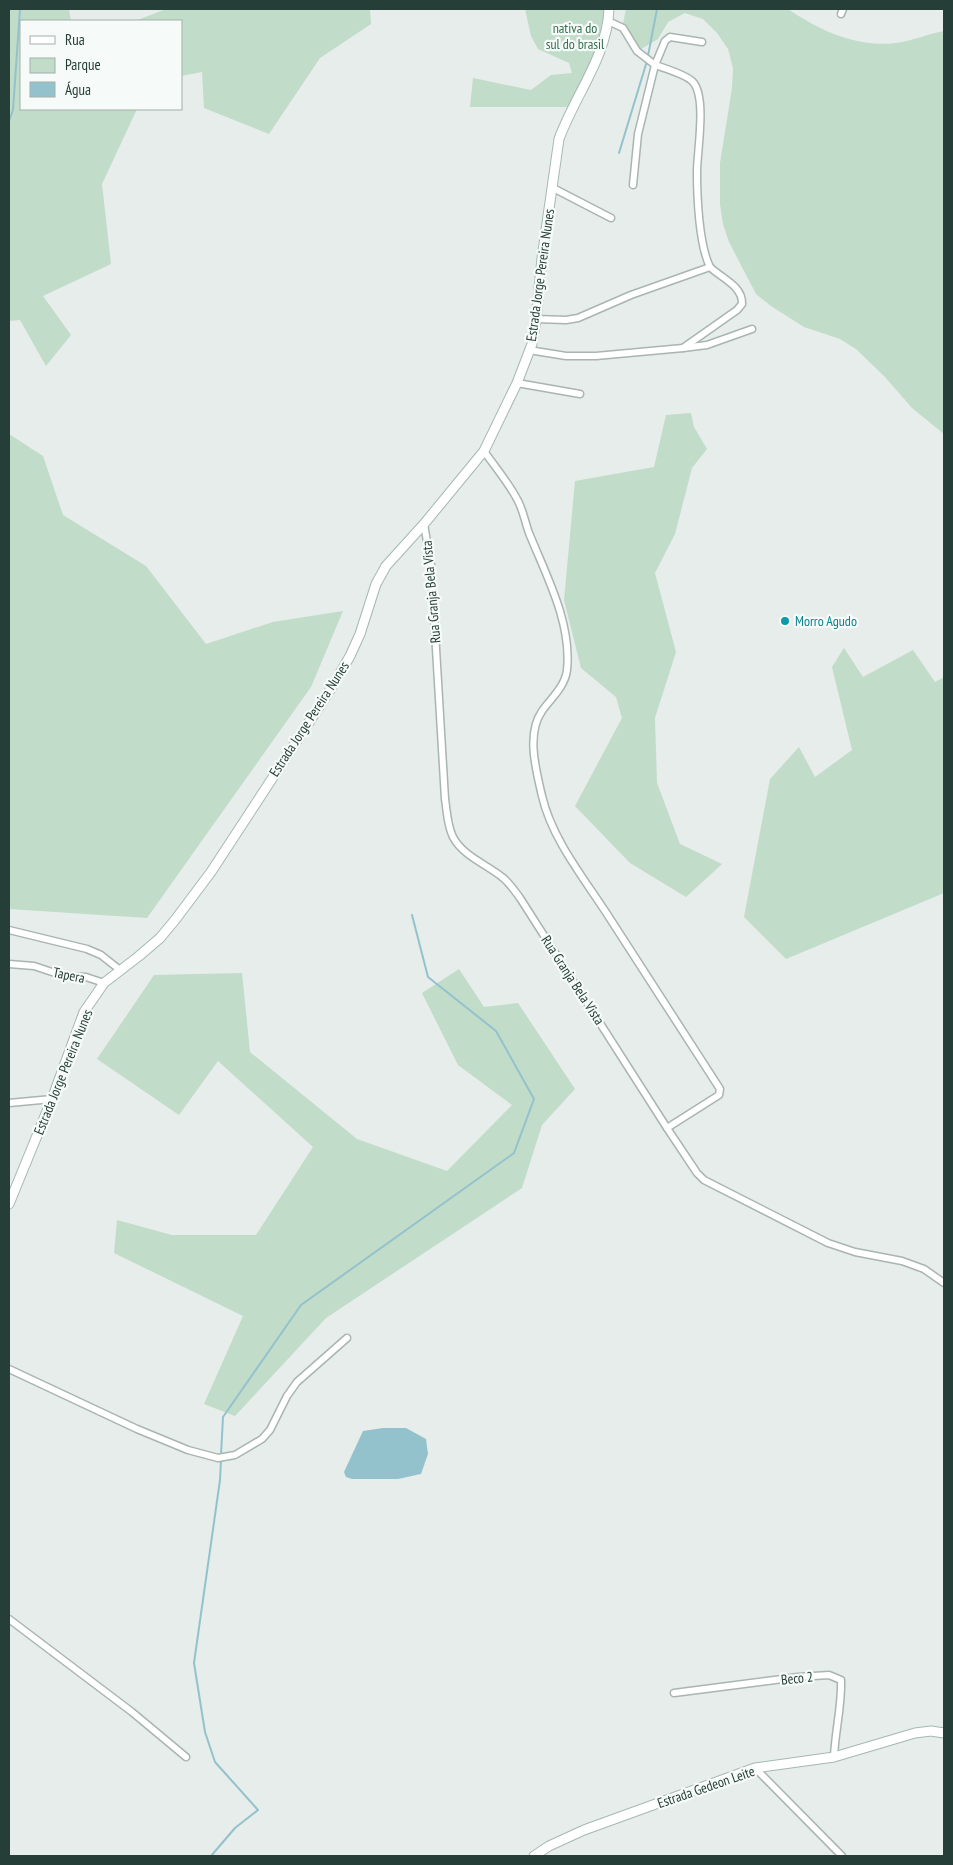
<svg xmlns="http://www.w3.org/2000/svg" width="953" height="1865" font-family="'PT Sans Narrow',sans-serif">
<rect width="100%" height="100%" fill="#e6edea"/>
<g fill="#c1dcc9">
<polygon points="9,9 69,9 71,21 21,21 21,109 137,109 102,184 111,264 43,296 71,335 46,366 20,320 9,321"/>
<polygon points="166,9 370,9 371,24 320,58 269,134 204,108 202,72 181,76 181,21 135,21"/>
<polygon points="525,9 605,9 604,31 597,57 570,107 470,107 473,78 531,90 551,75 572,73 569,63 538,49 531,36"/>
<path d="M626,9h162c30,21 70,39 108,34 16,-2 32,-9 48,-12v403l-32,-26 -27,-31 -29,-28 -16,-10 -36,-12 -33,-21 -15,-12 -27,-52 -6,-18 -3,-20v-41l12,-75 1,-20 -5,-19 -11,-16 -14,-14 -18,-6 -17,9 -10,17 -17,10 -15,-12 -4,-8z"/>
<polygon points="691,413 694,427 707,449 692,468 675,534 655,573 676,652 655,718 657,783 680,844 722,864 686,897 630,863 575,806 622,718 616,697 581,668 564,600 575,481 654,467 666,415"/>
<polygon points="9,434 43,456 63,515 146,566 206,644 273,622 343,611 311,687 147,918 9,909"/>
<polygon points="844,648 863,677 913,650 935,682 944,677 944,893 786,959 744,917 770,779 799,747 815,777 852,750 832,667"/>
<polygon points="459,969 484,1007 518,1003 575,1089 542,1125 522,1188 326,1318 235,1416 204,1404 243,1316 114,1253 117,1220 172,1235 256,1235 313,1147 218,1061 179,1115 97,1059 154,975 242,973 250,1052 357,1139 447,1171 512,1105 458,1065 422,993"/>
</g>
<polygon fill="#94c2cc" points="383,1428 406,1428 426,1439 428,1454 421,1474 398,1479 352,1479 346,1477 344,1472 363,1431"/>
<g fill="none" stroke-linecap="round" stroke-linejoin="round">
<g stroke="#94c2cc" stroke-width="2">
<polyline points="9,121 13,110 20,9"/>
<polyline points="619,153 647,61 657,9"/>
<polyline points="221,1455 223,1417 301,1305 514,1153 534,1099 496,1031 428,977 412,915"/>
<polyline points="211,1856 235,1828 258,1810 215,1762 205,1732 194,1663 220,1480 221,1460"/>
</g>
<g stroke="#a9b5b1" stroke-width="9">
<g id="street">
<polyline points="841,14 843,9"/>
<polyline points="608,21 623,28 637,51 655,65 638,134 633,185"/>
<path d="M702,42l-32,-5 -5,4 -10,24c9,3 32,10 38,17 14,16 4,69 4,90 0,25 2,73 13,95"/>
<polyline points="553,188 611,218"/>
<path d="M536,319l30,1 12,-2 53,-23 79,-28c11,11 33,19 32,37l-5,6 -54,38"/>
<polyline points="529,350 566,356 596,356 683,348 707,345 752,329"/>
<polyline points="517,383 580,394"/>
<path d="M484,451c11,16 25,32 34,50 5,9 7,21 11,32 17,42 43,90 38,137 -2,17 -16,28 -25,41 -16,23 -6,59 0,85 10,43 41,81 65,118 38,58 75,117 113,175l-1,6 -52,33"/>
<path d="M424,524l7,41 14,234c2,12 2,26 8,38 10,19 33,27 49,40 7,5 12,13 18,21l147,230 30,45 7,7 124,63 27,9 47,9 22,8 20,14"/>
<polyline points="9,930 87,949 101,955 120,970"/>
<polyline points="9,964 34,966 64,976 86,977 104,983"/>
<polyline points="9,1103 52,1099"/>
<polyline points="9,1369 137,1429 188,1450 218,1458 235,1455 262,1439 270,1430 287,1396 297,1382 347,1338"/>
<polyline points="9,1619 132,1712 186,1757"/>
<path d="M674,1693l124,-16 31,-2 12,5c1,26 -6,51 -7,77"/>
<polyline points="755,1768 842,1856"/>
</g>
</g>
<g stroke="#a5b8b2" stroke-width="11">
<g id="secondary">
<path d="M9,1204l43,-105 32,-87 20,-29 35,-27 21,-18 15,-18 36,-48 121,-185 18,-31 10,-22 16,-50 10,-18 38,-42 60,-73 33,-68 15,-39 4,-25 6,-61 17,-119c16,-44 48,-82 50,-130"/>
<polyline points="534,1856 549,1846 584,1830 755,1768 834,1757 915,1733 931,1731 944,1733"/>
</g>
</g>
<use href="#street" stroke="#fff" stroke-width="6"/>
<use href="#secondary" stroke="#fff" stroke-width="9"/>
</g>
<circle fill="#0f9aa8" stroke="#f6faf8" stroke-width="2" cx="785" cy="621" r="5"/>
<g text-anchor="middle" stroke-width="4.5" stroke-linejoin="round" paint-order="stroke">
<g font-size="14" fill="#34714d" stroke="#f6faf8">
<text x="575" y="33">nativa do<tspan x="575" dy="16">sul do brasil</tspan></text>
</g>
<g font-size="14" fill="#263e38" stroke="#f6faf8">
<text transform="translate(540 275) rotate(-82)" y="5">Estrada Jorge Pereira Nunes</text>
<text transform="translate(431 592) rotate(-95)" y="5">Rua Granja Bela Vista</text>
<text transform="translate(309 719) rotate(-57)" y="5">Estrada Jorge Pereira Nunes</text>
<text transform="translate(69 975) rotate(11)" y="5">Tapera</text>
<text transform="translate(573 980) rotate(57)" y="5">Rua Granja Bela Vista</text>
<text transform="translate(63 1072) rotate(-68)" y="5">Estrada Jorge Pereira Nunes</text>
<text transform="translate(797 1678) rotate(-6)" y="5">Beco 2</text>
<text transform="translate(706 1787) rotate(-19)" y="5">Estrada Gedeon Leite</text>
</g>
<g font-size="14" fill="#0d838f" stroke="#f6faf8" text-anchor="start">
<text x="795" y="626">Morro Agudo</text>
</g>
</g>
<rect width="953" height="1865" fill="none" stroke="#263e38" stroke-width="20"/>
<rect x="20" y="20" width="162" height="90" fill="#f6faf8" stroke="#a3afab"/>
<rect x="30" y="36" width="25" height="8" fill="#ffffff" stroke="#a3afab"/>
<text x="65" y="45" font-size="15" fill="#263e38">Rua</text>
<rect x="30" y="58" width="25" height="15" fill="#c1dcc9" stroke="#a3afab"/>
<text x="65" y="70" font-size="15" fill="#263e38">Parque</text>
<rect x="30" y="82" width="25" height="15" fill="#94c2cc" stroke="#a3afab"/>
<text x="65" y="95" font-size="15" fill="#263e38">Água</text>
</svg>
